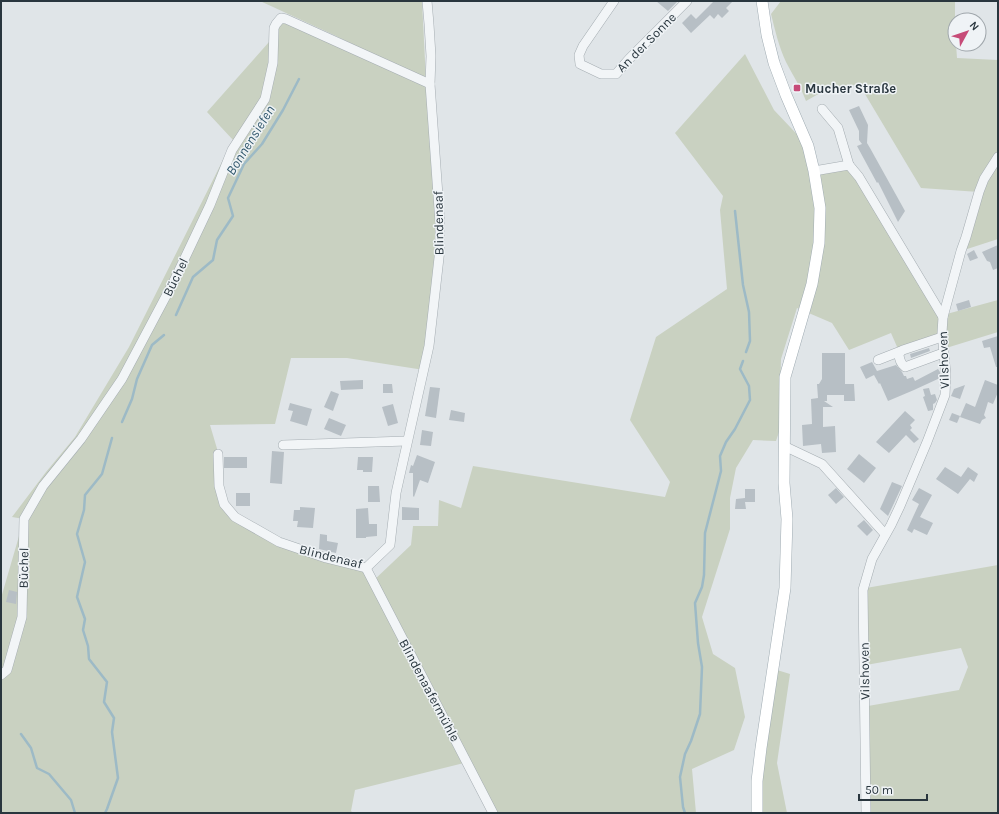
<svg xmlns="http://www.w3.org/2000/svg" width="999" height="814" font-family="Karla,sans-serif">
<rect width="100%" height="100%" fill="#e0e5e8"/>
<g fill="#c9d1c1">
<polygon points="260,1 422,1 426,81 336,36"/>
<path d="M781,1h174v43h1l1,14 41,2v179l-37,12 18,-59 -58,-4 -62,-104 -37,8 -16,9c-5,-14 -13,-25 -20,-39 -7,-15 -11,-32 -15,-48z"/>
<polygon points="285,22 426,86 440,223 424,370 347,358 291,358 275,424 210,425 218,452 224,504 279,542 366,568 373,581 411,545 413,526 438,526 439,500 461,508 473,466 665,497 670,482 630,420 656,337 727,289 720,210 723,196 675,133 745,54 774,110 808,146 814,171 849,165 943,315 998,300 998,332 943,349 942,337 898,349 891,333 849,350 832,323 797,308 781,359 779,432 776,441 753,440 736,468 730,498 730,529 702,617 713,654 735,668 745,717 734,750 692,769 696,813 493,813 468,762 355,790 351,811 353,813 1,813 1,598 24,519 12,517 46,472 75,437 129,347 233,140 207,112 269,42 277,40 279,26"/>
<polygon points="998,565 998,813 866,813 868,706 959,690 968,667 961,648 866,665 866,588"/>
<polygon points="777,670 790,674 777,763 787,813 761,813 761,762"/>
</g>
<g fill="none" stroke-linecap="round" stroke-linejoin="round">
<g stroke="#9dbac6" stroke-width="2.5">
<polyline points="735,211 743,285 749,312 750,341 746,352"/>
<polyline points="176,315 193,277 213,260 217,240 233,216 228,198 244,164 262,144 283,110 299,79"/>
<polyline points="122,422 132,399 137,379 152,345 164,335"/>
<polyline points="21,734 31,748 37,768 49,774 71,800 75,813"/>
<polyline points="105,813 107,809 118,778 112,732 114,718 104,702 107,682 89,659 88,646 83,630 85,619 77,597 85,562 77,534 84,510 85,495 102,474 112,438"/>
<polyline points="685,813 683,807 680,777 685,754 691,741 700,714 702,667 698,643 695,603 702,587 704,575 705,533 721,471 720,456 726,442 735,429 750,400 749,386 740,369 743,361"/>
</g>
</g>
<g fill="#b7bfc5">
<polygon points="656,1 678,1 668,11"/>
<polygon points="714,1 733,1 726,8 729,11 722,18 718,14 714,19 710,15 691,33 682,23 691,14 696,19"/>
<polygon points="859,106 868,125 867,143 870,148 905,211 898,222 878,182 877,183 857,146 862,144 859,140 859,131 849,110"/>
<polygon points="998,245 998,268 993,270 990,262 987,261 982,252"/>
<polygon points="974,250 978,258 970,261 967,254"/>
<polygon points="969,300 971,307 958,311 956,304"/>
<polygon points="998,336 998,367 996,367 990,347 984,348 982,341"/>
<polygon points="929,348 930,351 911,358 910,354"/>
<polygon points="822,353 845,353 845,384 854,384 855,401 844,401 844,395 827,395 827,401 824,401 833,407 823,407 823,427 835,426 836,452 822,453 821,444 803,446 802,425 812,424 811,399 818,398 817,384 819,384 822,379"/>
<polygon points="872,362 877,371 896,365 902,372 904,376 906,376 907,379 913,377 915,381 938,369 940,372 940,378 914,390 888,401 880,383 879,384 874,375 866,379 860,367"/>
<polygon points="363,380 363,389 341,390 340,381"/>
<polygon points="985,380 998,385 998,392 993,404 988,402 984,415 986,418 982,420 980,424 960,417 966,403 975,407"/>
<polygon points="383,384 392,384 393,393 383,393"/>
<polygon points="965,385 960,399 951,396 954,389"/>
<polygon points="430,387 440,388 436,418 425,416"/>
<polygon points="929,388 931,395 935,394 937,400 935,403 933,404 933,410 928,411 923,397 925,396 923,389"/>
<polygon points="331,391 339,394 333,411 324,407"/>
<polygon points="290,403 312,409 307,426 290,421 293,411 288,410"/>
<polygon points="393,404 398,423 388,426 382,407"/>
<polygon points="451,410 465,413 464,422 449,420"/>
<polygon points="905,411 915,420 910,425 912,428 910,430 919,439 914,443 906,435 889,453 876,442"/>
<polygon points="952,413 960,416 957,423 949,420"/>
<polygon points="329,418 346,425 341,436 324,429"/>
<polygon points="422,430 433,432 431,446 420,445"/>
<polygon points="272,451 284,452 282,484 270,483"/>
<polygon points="859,454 876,468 864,483 847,469"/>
<polygon points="417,455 435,462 428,483 420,480 414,497 413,496 413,473 409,473 411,465 413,466"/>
<rect x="224" y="457" width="23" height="11"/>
<polygon points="358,457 373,457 372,472 363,472 363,470 357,470"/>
<polygon points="945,467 961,477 968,467 978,474 974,482 970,479 958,494 936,479"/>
<polygon points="892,482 902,486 888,516 880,509"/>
<polygon points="368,486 379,486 380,502 368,502"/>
<polygon points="836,488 844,497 836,504 828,495"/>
<polygon points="919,488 932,495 920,517 933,523 927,535 914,529 912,533 907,530 919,504 912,500"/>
<polygon points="745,489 755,489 755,502 745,502 746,509 735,509 736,499 745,498 745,500"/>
<rect x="236" y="493" width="14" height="13"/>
<polygon points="300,507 315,508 313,528 297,527 298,521 293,521 294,510 300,510"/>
<polygon points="402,507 419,508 419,520 402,520"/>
<polygon points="368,508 369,524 377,524 377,536 366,537 366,538 356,538 356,509"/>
<polygon points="864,520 873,530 867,536 857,526"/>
<polygon points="320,534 327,535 327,541 338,543 336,553 319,549"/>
<polygon points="9,590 17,592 16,604 6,602"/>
</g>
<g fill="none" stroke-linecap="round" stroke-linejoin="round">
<g stroke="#a5adb2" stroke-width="10">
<g id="minor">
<polyline points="614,1 583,46 579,55 580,64 601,74 616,74 629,59 687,1"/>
<polyline points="822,109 838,128 849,165"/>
<polyline points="814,171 849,165 859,177 943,317"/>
<path d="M942,337l-39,13 -4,3c0,5 2,11 6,14l38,-14"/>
<polyline points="878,360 901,351"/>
<polyline points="283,445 407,441"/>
<polyline points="784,446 822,464 885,534"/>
<polyline points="218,454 219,486 224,504 235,517 279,542 326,558 366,568"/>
<polyline points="366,568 390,545 396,493 429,346 440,249 440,223 430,84 431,56 429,24 427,1"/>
<polyline points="366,568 493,813"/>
<polyline points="1,675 7,670 22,617 24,519 43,486 81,439 122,379 174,281 210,205 232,150 265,99 273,63 274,28 276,24 281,18 286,19 430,84"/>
<polyline points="866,813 863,590 872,559 891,525 900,506 927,442 945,395 946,374 942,333 943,317 961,251 966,237 979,192 984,179 998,157"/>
</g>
</g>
<g stroke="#a0acb3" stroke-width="12">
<polyline id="major" points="757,813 757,781 761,748 785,588 787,519 784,483 785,377 812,284 819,243 820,208 814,171 808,146 786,95 774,63 767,35 762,1"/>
</g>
<use href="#minor" stroke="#f2f5f7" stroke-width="9"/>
<use href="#major" stroke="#fff" stroke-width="11"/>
</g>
<rect fill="#c64b78" stroke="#eff3f6" stroke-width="1.5" x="793" y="84" width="8" height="8" rx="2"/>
<g text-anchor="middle" stroke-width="3" stroke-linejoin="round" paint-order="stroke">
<g font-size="13" fill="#29363e" stroke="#eff3f6">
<text transform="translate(646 42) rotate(-45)" y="5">An der Sonne</text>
<text transform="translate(438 223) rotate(-91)" y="5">Blindenaaf</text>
<text transform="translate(175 277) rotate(-64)" y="5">Büchel</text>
<text transform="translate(943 360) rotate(-92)" y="5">Vilshoven</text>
<text transform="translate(331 556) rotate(14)" y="5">Blindenaaf</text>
<text transform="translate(23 568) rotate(-89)" y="5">Büchel</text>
<text transform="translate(864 671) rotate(-91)" y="5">Vilshoven</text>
<text transform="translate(430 690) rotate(62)" y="5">Blindenaafermühle</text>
</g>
<g font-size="13" font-weight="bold" fill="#29363e" stroke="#eff3f6" text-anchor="start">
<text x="805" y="93">Mucher Straße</text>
</g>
<g font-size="14" font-style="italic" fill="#365c70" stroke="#eff3f6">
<text transform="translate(250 140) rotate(-58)" y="5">Bonnensiefen</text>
</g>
</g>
<rect width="999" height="814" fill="none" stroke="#29363e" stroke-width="4"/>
<g transform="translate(967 32) rotate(50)"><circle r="19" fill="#eff3f6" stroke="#a0a7ac"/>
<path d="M0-3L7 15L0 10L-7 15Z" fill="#c64b78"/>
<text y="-6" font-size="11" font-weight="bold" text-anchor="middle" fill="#29363e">N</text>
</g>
<path d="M859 794v6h68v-6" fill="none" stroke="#29363e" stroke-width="2"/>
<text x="865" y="794" font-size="12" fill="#29363e" stroke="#eff3f6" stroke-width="3" paint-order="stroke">50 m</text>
</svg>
